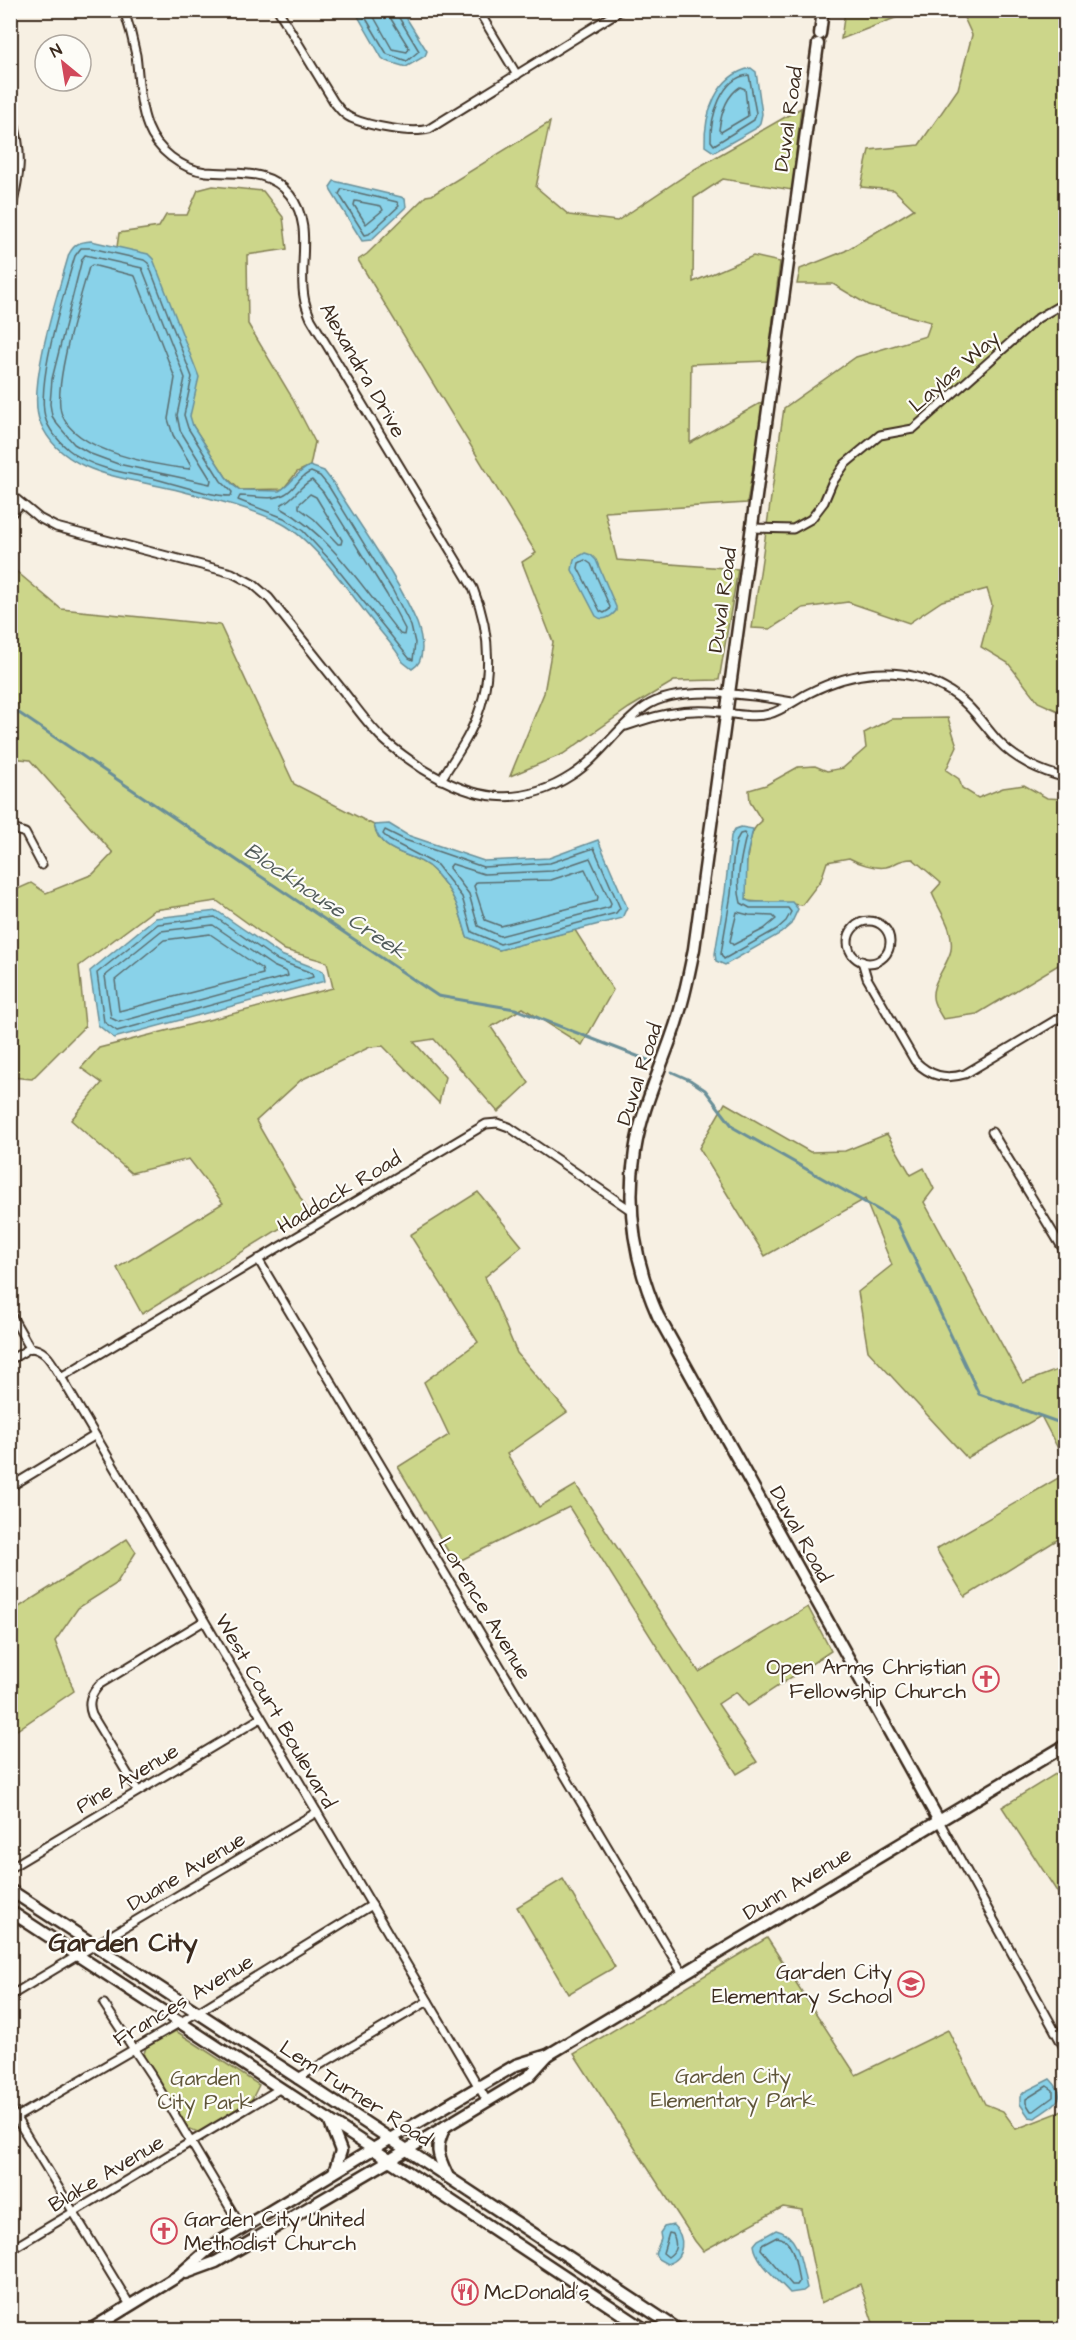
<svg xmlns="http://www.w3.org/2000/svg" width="1076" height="2340" font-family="'Architects Daughter',sans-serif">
<rect width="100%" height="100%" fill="#f7f0e3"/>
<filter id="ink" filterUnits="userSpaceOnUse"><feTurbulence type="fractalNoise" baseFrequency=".0167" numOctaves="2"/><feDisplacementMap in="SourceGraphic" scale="12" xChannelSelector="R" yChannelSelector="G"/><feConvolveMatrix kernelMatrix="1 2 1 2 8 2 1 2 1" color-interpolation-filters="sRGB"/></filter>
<g filter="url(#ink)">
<g fill="#ccd68a" stroke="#848054" stroke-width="1.5">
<polygon points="845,11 845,10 913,11 841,39"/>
<polygon points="961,11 1065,11 1065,714 1038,702 1008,663 981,647 992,605 987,589 942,601 909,623 848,602 803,608 770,629 752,628 784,408 856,357 926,336 931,322 868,305 833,284 797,284 800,269 845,251 914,209 894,190 861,187 869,150 919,145 958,89 972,35"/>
<polygon points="801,108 792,190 723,179 694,198 693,282 753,256 780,262 768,361 691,364 690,443 764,401 747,503 605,512 617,560 738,569 719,680 674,681 629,708 563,754 510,776 544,693 553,642 522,562 536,553 358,260 367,254 426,196 432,195 550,122 536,187 569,215 617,221 695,169"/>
<polygon points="213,186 263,191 283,217 287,249 247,255 248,324 290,394 315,442 310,466 297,472 283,489 240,490 226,477 193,426 117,247 119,233 159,227 166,215 187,215 198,190"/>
<path d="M10,566l51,43 159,16 74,159 80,41c7,32 41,26 60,46 21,23 25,37 33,66l32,13 76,-20 38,60 -31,55 -59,-37 -32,19 38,56 -31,29 -64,-73 -20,3 31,35 -6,26 -56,-57 -13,1 -69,33 -45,41 52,90 -166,103 -25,-46 106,-65 -34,-44 -58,14 -60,-53 31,-37 -21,-15 18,-20 234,-60 -6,-26 -42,-12 -68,-49 -63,9 -75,56 6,60 -53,53 -21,-2v-185l20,-9 15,10 47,-19 20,-21 -83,-93 -19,-2z"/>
<path d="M948,718l9,28 -11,24 13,9 3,9 16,10 25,-10 21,-3 23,13 18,1v162l-88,53 -34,5c-3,-5 -7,-11 -9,-17 -6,-17 14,-36 17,-52 3,-23 -11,-37 -19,-57l9,-10 -28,-24c-16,0 -17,6 -27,8 -12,2 -28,-4 -37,-9l-22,4 -6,18 -19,25 -55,-4c-5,-11 1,-63 8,-73 2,-3 5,-5 7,-7l-12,-19 -1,-12 17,-5 32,-18 17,-1 12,5 16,-3 23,-20 -2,-15 27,-14z"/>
<polygon points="725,1103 810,1152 845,1151 887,1134 911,1175 924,1168 934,1189 924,1202 1023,1383 1065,1367 1065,1462 1041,1416 967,1458 868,1351 858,1292 892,1265 865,1199 765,1256 699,1148"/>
<polygon points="478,1192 522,1246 485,1277 517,1353 567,1412 507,1454 539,1507 576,1485 699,1672 808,1607 831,1651 748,1706 736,1692 718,1704 757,1762 737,1774 569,1507 455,1563 398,1467 449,1435 424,1382 478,1342 410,1235"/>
<polygon points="1065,1474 1065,1535 965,1597 936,1549"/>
<polygon points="127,1539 136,1552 116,1584 78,1608 55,1641 74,1691 11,1734 11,1612"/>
<polygon points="1065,1768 1066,1904 1065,1904 1002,1807"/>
<polygon points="563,1879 615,1967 568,1994 517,1907"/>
<polygon points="767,1938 856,2075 948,2030 985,2104 1003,2111 1016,2129 1065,2110 1065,2329 875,2329 860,2284 821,2303 802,2210 783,2207 703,2251 695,2241 574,2054"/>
<polygon points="176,2031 259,2085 251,2101 200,2133 188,2128 143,2057 146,2047"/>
</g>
<g fill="#89d2e9" stroke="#6a8f98" stroke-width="1.5">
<polygon points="355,11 402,11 427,51 425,56 406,67 386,61 382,58"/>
<path d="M751,68l5,4 6,42 -2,9 -5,6 -41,23 -9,-6c-1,-32 11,-71 46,-78z"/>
<polygon points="334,181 401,197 405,199 406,207 371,240 362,241 331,191 330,187"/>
<path d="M91,241l57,13 5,5 46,118 -9,39 3,10 33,51 8,9 6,4 39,1c13,-6 16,-19 31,-25l14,5 10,13c28,45 62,90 83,139 5,14 10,38 -5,46l-9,-7c-7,-14 -20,-27 -30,-40 -24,-30 -59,-82 -92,-99 -30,-15 -68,-24 -100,-32 -49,-13 -119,-14 -141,-69 -14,-34 19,-132 29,-168 6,-11 11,-12 22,-13z"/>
<path d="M585,553l6,2 5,5 20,47v4c-5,6 -13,11 -20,5l-24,-46 2,-11z"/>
<path d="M389,824l18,11 77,26 65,-3 49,-18 29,67 -5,11 -123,32 -32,-13c-8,-29 -12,-43 -33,-66 -19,-20 -53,-14 -60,-46z"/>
<polygon points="741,827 753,829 747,855 746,900 751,902 792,902 798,909 791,924 781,933 725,965 716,961 715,954 725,892 731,836 735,829"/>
<polygon points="217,911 281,955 323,971 325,981 114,1038 98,1025 90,971 155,918"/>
<path d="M1050,2079c21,21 2,26 -15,39l-6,-1 -9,-13v-7l4,-5z"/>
<path d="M673,2225c13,12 12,33 -6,39l-9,-5 -3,-5 6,-15 -1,-6 4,-6z"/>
<path d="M776,2230c25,5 25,36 31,58l-4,3 -13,2c-11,-13 -34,-30 -36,-48l4,-5z"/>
</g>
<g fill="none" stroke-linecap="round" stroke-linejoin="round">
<g stroke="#5a6d6f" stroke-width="1.5">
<polyline points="361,10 387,54 407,61 419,51 398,16 397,10"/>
<polyline points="370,10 392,49 407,52 409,48 391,19 390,10"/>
<path d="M749,75l7,38 -2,7 -40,25 -3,-4c-1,-23 10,-64 38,-66z"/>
<path d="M740,87l5,2 3,27 -27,16 -2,-2c2,-16 7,-34 21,-43z"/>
<polygon points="342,189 397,202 399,206 369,234 365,235 339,194"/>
<polygon points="355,201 381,206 383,210 366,224 354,205"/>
<path d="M91,248l53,12 4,3 44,114 -8,38 4,13 33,53 11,11 -1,4c-23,0 -57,-13 -80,-18 -28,-5 -60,-10 -82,-28 -10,-8 -21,-21 -24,-33 -9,-35 19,-124 30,-161l6,-8z"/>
<polygon points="85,255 142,268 185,378 177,415 180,430 211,480 210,484 118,464 91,454 74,444 57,424 52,416 50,404 52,379 82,259"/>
<path d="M92,265l43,11 40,102 -7,41 5,16 18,30 -2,4c-35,-4 -112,-17 -127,-54 -11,-26 19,-119 27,-148z"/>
<path d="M311,472l9,4 9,11 64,104 18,35 4,17 -2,17 -4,-2 -79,-98 -27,-29 -19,-13 -46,-18 2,-4c13,0 34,5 45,-2 11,-6 14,-18 26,-22z"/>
<path d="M312,480l11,12 64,103 18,34 -1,6 -4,-1c-35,-43 -69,-99 -119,-126l1,-4c13,-6 19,-20 30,-24z"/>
<polygon points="310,494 316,497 342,540 341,544 338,544 314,519 299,508 299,504"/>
<polygon points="585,560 591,564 610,607 609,610 604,613 600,611 578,568 579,563"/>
<polygon points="385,830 405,840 483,867 550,863 594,848 620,908 616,913 500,944 472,932 462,897 437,865 389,840 383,834"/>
<path d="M744,833l2,3c-5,21 -11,46 -5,67l9,5h38l3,4 -5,9 -9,8 -53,30 -3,-5c3,-20 7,-40 10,-60 2,-16 0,-47 9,-60z"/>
<polygon points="590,858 611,903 610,907 500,936 478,926 469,894 449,868 452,864 484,874 552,871"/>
<polygon points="585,869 598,897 597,901 501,926 485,920 474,886 477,882 551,880"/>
<polygon points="737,912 749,915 773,916 776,919 764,929 733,945 730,941"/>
<polygon points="215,917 277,960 312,973 313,977 117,1031 104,1022 97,973 158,924"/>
<polygon points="213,925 273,966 287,972 288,976 119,1022 111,1018 105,976 161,931"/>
<polygon points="210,934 262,969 263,974 119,1011 115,980 164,940"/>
<polygon points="1047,2086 1053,2090 1053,2097 1034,2111 1031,2111 1026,2103 1026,2099"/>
<path d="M669,2233l4,1c4,10 4,17 -5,23l-5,-4z"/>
<path d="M777,2237c18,2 19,30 22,45l-2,3h-5l-31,-36 1,-4z"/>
</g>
<g stroke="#6a8f98" stroke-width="3">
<polyline points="10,707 438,996 515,1009 650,1061"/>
<polyline points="672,1072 690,1080 705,1090 734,1128 896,1220 979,1394 1066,1425"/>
</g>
<g stroke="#3b2a1e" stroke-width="11">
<g id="minor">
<path d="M124,10c5,15 9,30 12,45 3,23 3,49 12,72 9,23 33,42 58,45 31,3 62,-5 84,23 24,31 8,68 14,102 1,8 4,15 7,22l162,269c19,47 21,98 -3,144 -8,17 -20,32 -29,48"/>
<path d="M278,10l56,92c5,6 9,13 17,16 18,8 60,16 78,11l192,-119"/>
<polyline points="478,10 517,75"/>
<path d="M10,109c14,44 11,62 0,106"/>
<path d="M10,494l29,24 17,9 176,46 21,11 16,14c24,30 47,59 71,89 13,16 25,34 40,49 13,13 28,23 43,33 50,31 97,40 149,6 28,-18 46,-49 73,-68 33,-23 108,-12 147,-5"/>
<polyline points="10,515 21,504"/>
<polyline points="751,528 793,529 811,519 824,502 832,483 845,464 880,435 913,429 1038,318 1066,302"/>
<path d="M626,726c28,-10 54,-17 84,-15 18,1 41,8 59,3 13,-3 28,-15 40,-21 43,-22 92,-29 135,-5 26,14 36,33 54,53 19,20 42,30 68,37"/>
<polyline points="10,828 25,833 42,865"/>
<circle cx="869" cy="942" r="21"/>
<path d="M862,961l5,17 48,83c15,15 30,19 50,13l101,-60"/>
<polyline points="992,1132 1066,1254"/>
<polyline points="258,1259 683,1974"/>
<polyline points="10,1313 30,1348"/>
<path d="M30,1348c17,1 22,16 31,29l426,724"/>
<polyline points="10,1360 30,1348"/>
<polyline points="61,1377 486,1124 498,1123 509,1127 632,1211"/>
<polyline points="10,1487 94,1436"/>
<path d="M138,1791l-46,-76c-5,-13 -1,-21 8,-31l104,-63"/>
<polyline points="939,1821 1066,2051"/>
<polyline points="10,1868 261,1718"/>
<polyline points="10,1996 317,1812"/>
<polyline points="104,2004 151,2075 242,2228"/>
<polyline points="298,2078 428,2001"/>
<polyline points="10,2108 130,2305"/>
<polyline points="10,2121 198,2012 372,1905"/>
<polyline points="10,2250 281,2088"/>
</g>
</g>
<g stroke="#3b2a1e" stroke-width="15">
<g id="secondary">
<polyline points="653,1992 683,1974"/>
<polyline points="298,2078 679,2330"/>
<polyline points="329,2120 341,2151 334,2172"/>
<path d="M445,2127c-11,22 -7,28 3,50"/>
<polyline points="390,2139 373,2149 646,2330"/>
<polyline points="390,2160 446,2126"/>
</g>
</g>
<g stroke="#3b2a1e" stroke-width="15">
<g id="primary">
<polyline points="820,34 823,10"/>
<path d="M818,44l-124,905c-6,30 -12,59 -23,89 -13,37 -30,74 -36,113 -9,56 0,113 23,165l281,505"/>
<polyline points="10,1890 298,2078"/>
<polyline points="10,1911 373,2149 211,2247 178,2276 90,2330"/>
<polyline points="683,1974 1066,1745"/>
<polyline points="446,2126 529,2076 548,2055"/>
<polyline points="390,2139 516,2065 548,2055 653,1992"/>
<polyline points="186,2273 216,2262 390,2160"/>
</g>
</g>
<use href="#minor" stroke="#fdfcf7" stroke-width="7"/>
<use href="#secondary" stroke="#fdfcf7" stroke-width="10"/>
<use href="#primary" stroke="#fdfcf7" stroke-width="10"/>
</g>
</g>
<defs>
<g id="church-ring" transform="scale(1.35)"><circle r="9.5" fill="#fdfcf7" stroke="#d1495b" stroke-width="1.5"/><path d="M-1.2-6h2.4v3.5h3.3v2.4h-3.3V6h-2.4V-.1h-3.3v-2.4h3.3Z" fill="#d1495b"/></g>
<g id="school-ring" transform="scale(1.35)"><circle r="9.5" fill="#fdfcf7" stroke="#d1495b" stroke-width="1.5"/><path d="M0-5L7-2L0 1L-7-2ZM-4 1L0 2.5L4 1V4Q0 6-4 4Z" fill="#d1495b"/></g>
<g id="restaurant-ring" transform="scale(1.35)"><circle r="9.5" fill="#fdfcf7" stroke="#d1495b" stroke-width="1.5"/><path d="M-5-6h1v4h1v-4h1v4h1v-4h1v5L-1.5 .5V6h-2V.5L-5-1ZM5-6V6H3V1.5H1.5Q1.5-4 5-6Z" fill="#d1495b"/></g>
</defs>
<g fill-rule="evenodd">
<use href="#church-ring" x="986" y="1679"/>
<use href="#school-ring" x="911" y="1984"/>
<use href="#church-ring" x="164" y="2231"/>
<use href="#restaurant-ring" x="465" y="2292"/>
</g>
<g text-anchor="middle" stroke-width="4.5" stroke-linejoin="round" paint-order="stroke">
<g font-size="21" fill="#3b2a1e" stroke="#fdfcf7">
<text transform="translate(788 119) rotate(-82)" y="7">Duval Road</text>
<text transform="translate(363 370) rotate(60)" y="7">Alexandra Drive</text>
<text transform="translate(954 371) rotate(-41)" y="7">Laylas Way</text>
<text transform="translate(722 600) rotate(-82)" y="7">Duval Road</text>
<text transform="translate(639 1074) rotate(-72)" y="7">Duval Road</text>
<text transform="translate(339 1192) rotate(-31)" y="7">Haddock Road</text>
<text transform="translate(801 1534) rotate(61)" y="7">Duval Road</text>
<text transform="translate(485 1608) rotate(59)" y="7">Lorence Avenue</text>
<text transform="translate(276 1711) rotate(60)" y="7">West Court Boulevard</text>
<text transform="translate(127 1778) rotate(-31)" y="7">Pine Avenue</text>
<text transform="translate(186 1871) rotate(-31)" y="7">Duane Avenue</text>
<text transform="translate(797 1883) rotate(-31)" y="7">Dunn Avenue</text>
<text transform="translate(183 2000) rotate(-31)" y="7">Frances Avenue</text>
<text transform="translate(356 2093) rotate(33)" y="7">Lem Turner Road</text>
<text transform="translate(106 2173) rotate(-31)" y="7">Blake Avenue</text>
</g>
<g font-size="21" fill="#3b2a1e" stroke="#fdfcf7" text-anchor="end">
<text x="966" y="1674">Open Arms Christian<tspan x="966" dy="24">Fellowship Church</tspan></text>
<text x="892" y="1979">Garden City<tspan x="892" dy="24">Elementary School</tspan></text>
<text x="184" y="2226" text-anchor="start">Garden City United<tspan x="184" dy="24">Methodist Church</tspan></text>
<text x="484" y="2299" text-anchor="start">McDonald's</text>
</g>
<g font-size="21" fill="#5f5539" stroke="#fdfcf7">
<text x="733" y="2083">Garden City<tspan x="733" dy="24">Elementary Park</tspan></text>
<text x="205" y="2085">Garden<tspan x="205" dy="24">City Park</tspan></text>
</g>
<g font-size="22" font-style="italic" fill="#525c5b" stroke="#fdfcf7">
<text transform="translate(326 900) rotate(34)" y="8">Blockhouse Creek</text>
</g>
<g font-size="27" font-weight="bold" fill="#3b2a1e" stroke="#fdfcf7">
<text x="123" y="1951">Garden City</text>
</g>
</g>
<rect width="1076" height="2340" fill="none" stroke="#fdfcf7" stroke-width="36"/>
<rect x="18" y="18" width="1040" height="2304" fill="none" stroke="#3b2a1e" stroke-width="2" filter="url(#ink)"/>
<g transform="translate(63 63) rotate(330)"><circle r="28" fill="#fdfcf7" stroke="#afa8a0" stroke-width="1.5"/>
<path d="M0-4.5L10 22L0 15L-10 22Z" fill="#d1495b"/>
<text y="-9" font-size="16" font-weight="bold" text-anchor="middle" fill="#3b2a1e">N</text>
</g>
</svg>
